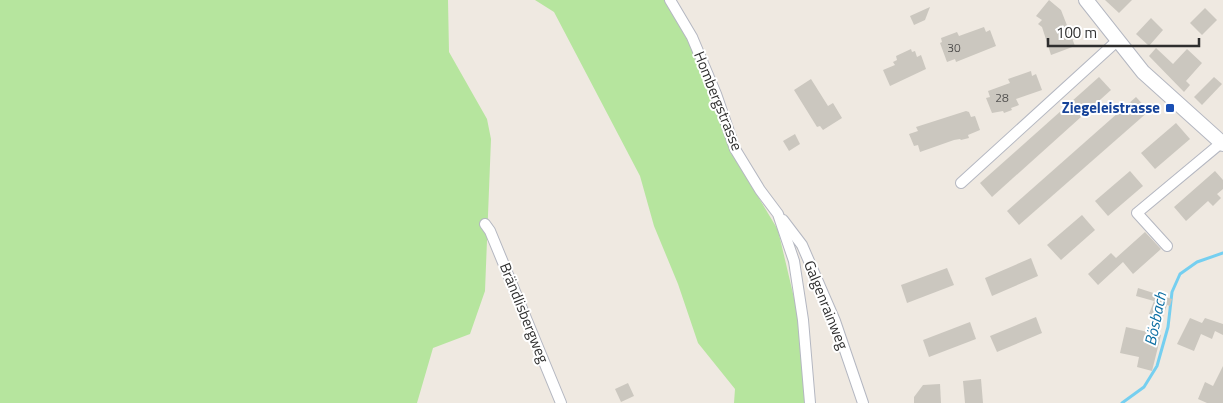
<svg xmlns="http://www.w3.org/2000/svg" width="1223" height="403" font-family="'Titillium Web',sans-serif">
<rect width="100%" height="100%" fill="#efe9e1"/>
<g fill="#b6e59e">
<polygon points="0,0 448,0 449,52 487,119 491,139 485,291 470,334 433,348 417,403 0,403"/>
<polygon points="535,0 665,0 688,38 713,97 729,148 778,230 799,319 806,403 734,403 735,389 698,343 678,284 654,226 640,176 554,12"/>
</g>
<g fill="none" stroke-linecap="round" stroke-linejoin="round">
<polyline stroke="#75cff0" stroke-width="3" points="1122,403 1144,387 1157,366 1168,327 1172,292 1180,274 1197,262 1223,253"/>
</g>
<g fill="#cbc7bf">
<polygon points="1049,0 1061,10 1075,46 1051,55 1042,27 1038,24 1042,20 1036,16"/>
<polygon points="1105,0 1132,0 1119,13"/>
<polygon points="930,7 925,20 914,25 910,16"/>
<polygon points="1205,8 1217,20 1202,35 1190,23"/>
<polygon points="1151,18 1163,30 1149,46 1136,34"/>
<polygon points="984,27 986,32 990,30 996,46 956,62 955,59 947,62 940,43 942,42 941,38 957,32 959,36"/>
<polygon points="1156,48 1173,64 1187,49 1202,63 1186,81 1190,85 1184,92 1149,56"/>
<polygon points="911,49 912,52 915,51 917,57 921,55 926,69 890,86 883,70 895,65 893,62 897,60 896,56"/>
<polygon points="1031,71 1032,76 1036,74 1042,90 1016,99 1019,105 1011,108 1012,110 1004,113 1003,111 992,113 986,98 990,97 988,91 1010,83 1008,79"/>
<polygon points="1099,77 1111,90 992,197 980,183"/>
<polygon points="1214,77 1222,84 1202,105 1194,97"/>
<polygon points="811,79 828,106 833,103 842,118 823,130 820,126 817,127 794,90"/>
<polygon points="1136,97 1149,111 1019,225 1007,211"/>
<polygon points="966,111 969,112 971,117 975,116 980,130 968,135 969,138 961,140 960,139 954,140 920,152 918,145 914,146 909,134 918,131 916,127"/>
<polygon points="1176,123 1190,139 1155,169 1141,153"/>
<polygon points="795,134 800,144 789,151 783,141"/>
<polygon points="1130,171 1143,186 1108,216 1095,201"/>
<polygon points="1215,171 1223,180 1223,189 1217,194 1221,198 1213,206 1208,201 1186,221 1174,207"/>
<polygon points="1082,215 1095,230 1061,260 1047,245"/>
<polygon points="1145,232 1161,249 1133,274 1123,262 1098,285 1088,274 1111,253 1116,258"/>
<polygon points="1031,258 1038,276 992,296 985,278"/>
<polygon points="947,268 954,285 907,303 901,285"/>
<polygon points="1138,288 1172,299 1170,306 1167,305 1162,319 1149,314 1154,301 1136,296"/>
<polygon points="1036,317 1042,333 997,352 990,336"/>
<polygon points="1190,318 1202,323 1205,318 1223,324 1223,335 1215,331 1212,339 1201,334 1194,351 1177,344"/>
<polygon points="970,322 976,339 929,357 923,340"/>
<polygon points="1126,327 1161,335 1152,371 1137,367 1139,357 1120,353"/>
<polygon points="1223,366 1223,403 1207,403 1198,399 1205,382 1213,386"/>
<polygon points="981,379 983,403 965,403 963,381"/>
<polygon points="628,383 634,396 621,402 615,389"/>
<polygon points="940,384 941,403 914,403 914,397 923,385"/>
</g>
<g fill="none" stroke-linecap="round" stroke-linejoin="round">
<g stroke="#b4b7c1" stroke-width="12">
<g id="street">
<polyline points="670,0 692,37 716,94 735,149 760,190 778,214 794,261 803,320 810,403"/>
<polyline points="961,183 1117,41"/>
<polyline points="783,220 802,245 835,321 863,403"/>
<polyline points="485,224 490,231 561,403"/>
<polyline points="1167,246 1137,213 1221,143"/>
</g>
</g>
<g stroke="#b4b7c1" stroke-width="16">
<polyline id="secondary" points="1086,0 1143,72 1223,144"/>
</g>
<use href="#street" stroke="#fff" stroke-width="10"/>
<use href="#secondary" stroke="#fff" stroke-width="14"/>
</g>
<rect fill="#1a4fb4" stroke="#fff" stroke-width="2" x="1165" y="103" width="10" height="10" rx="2.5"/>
<g text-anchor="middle" stroke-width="4" stroke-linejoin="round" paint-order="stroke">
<g font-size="12" fill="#555452">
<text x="954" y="52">30</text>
<text x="1002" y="102">28</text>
</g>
<g font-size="15" fill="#2e2e2e" stroke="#fff">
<text transform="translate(718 101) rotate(68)" y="5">Hombergstrasse</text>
<text transform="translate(826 305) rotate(68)" y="5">Galgenrainweg</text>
<text transform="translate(524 313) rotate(68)" y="5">Brändlisbergweg</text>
</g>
<g font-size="15" font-weight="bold" fill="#164399" stroke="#fff" text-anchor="end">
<text x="1160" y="113">Ziegeleistrasse</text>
</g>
<g font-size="16" font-style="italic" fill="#0d6fa3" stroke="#fff">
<text transform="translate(1155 319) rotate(-78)" y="6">Bösbach</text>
</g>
</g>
<path d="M1048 38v8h151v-8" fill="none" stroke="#2e2e2e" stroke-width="2.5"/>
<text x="1056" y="38" font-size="15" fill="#2e2e2e" stroke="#ffffff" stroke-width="4" paint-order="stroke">100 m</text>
</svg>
